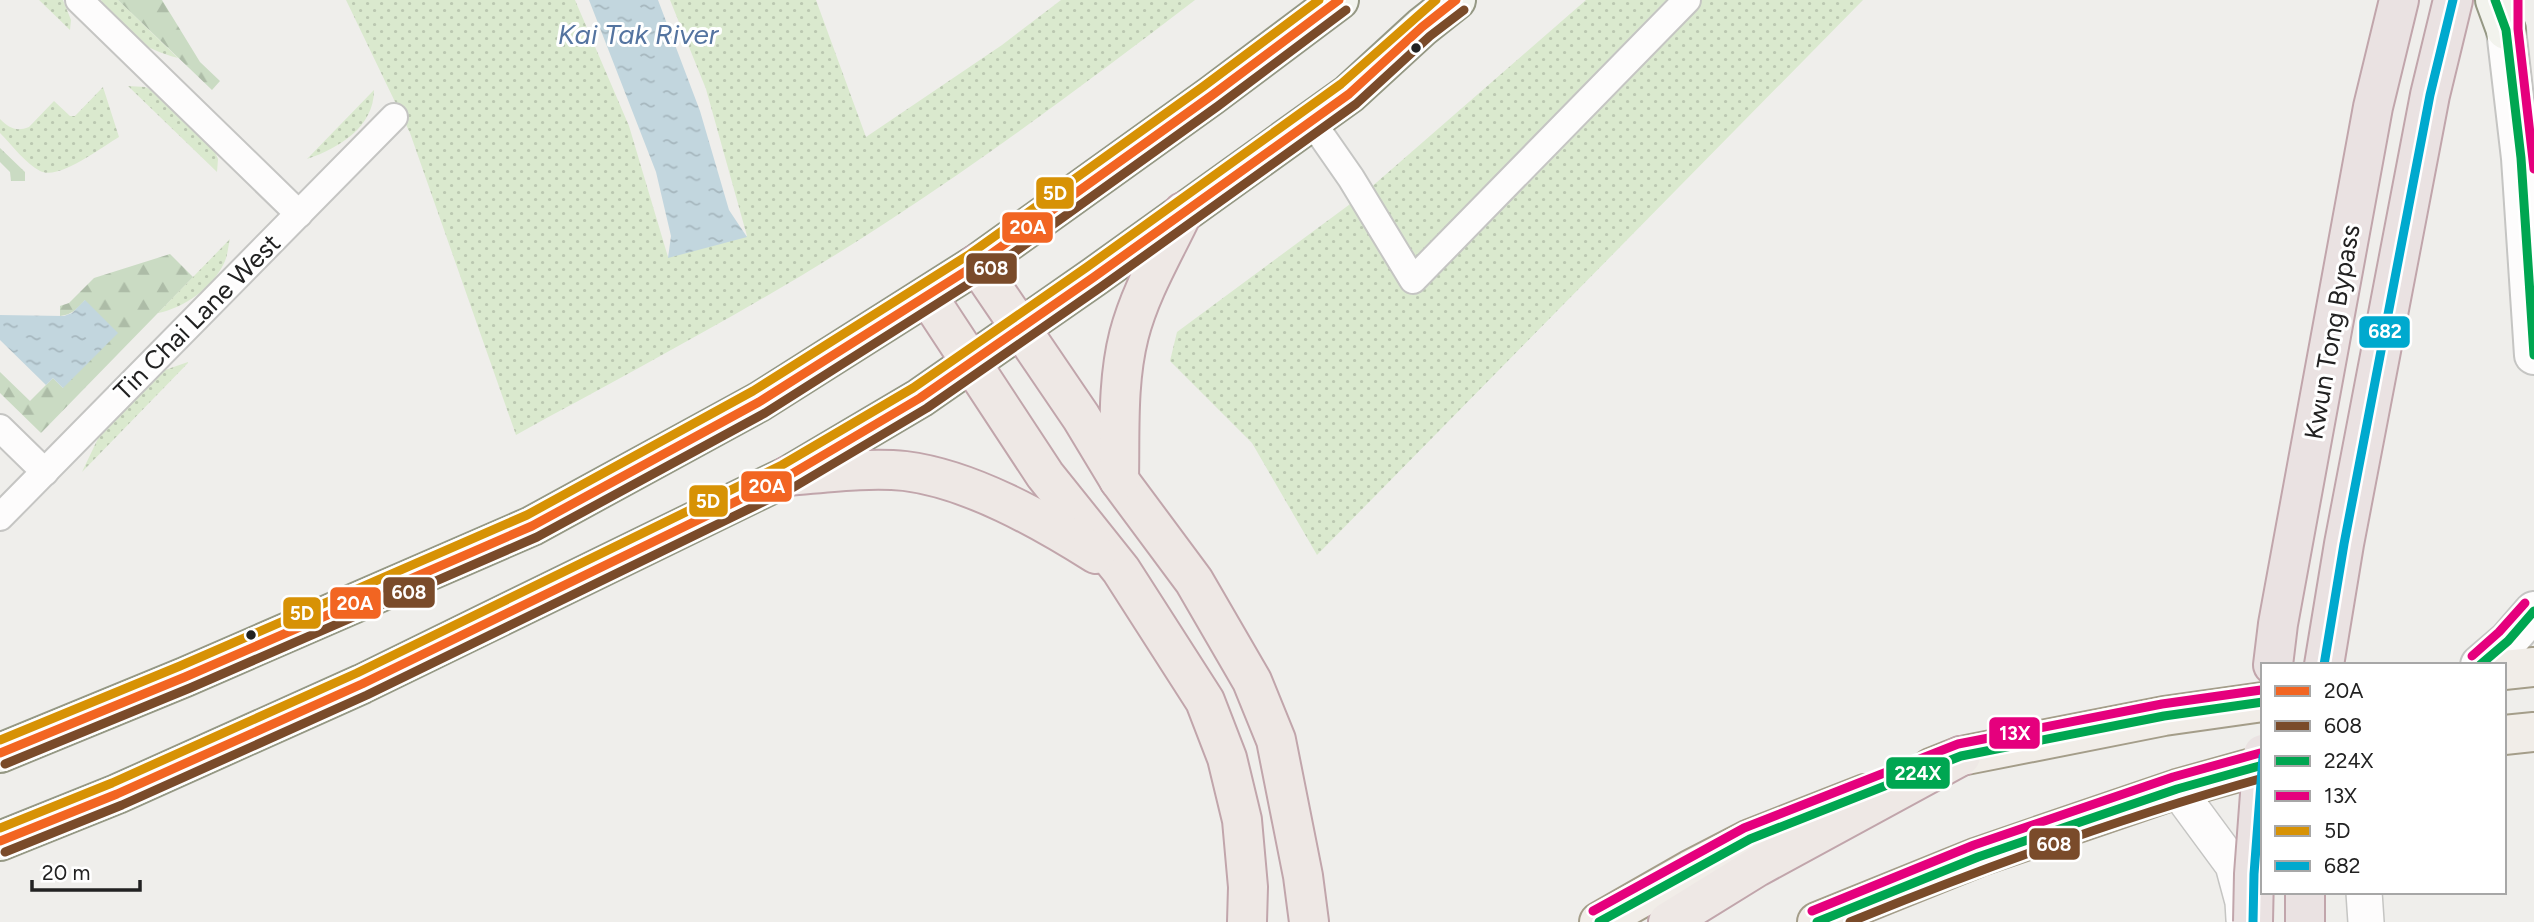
<svg xmlns="http://www.w3.org/2000/svg" width="2534" height="922" font-family="Figtree,sans-serif">
<defs>
<pattern id="grass-dots" width="8" height="8" patternUnits="userSpaceOnUse" patternTransform="scale(1.75)"><rect width="8" height="8" fill="#dae9ce"/><path d="M2 2h.1M6 6h.1" fill="none" stroke="#bbc8b1" stroke-width="1.8" stroke-linecap="round"/></pattern>
<pattern id="forest-firs" width="22" height="20" patternUnits="userSpaceOnUse" patternTransform="scale(1.75)"><rect width="22" height="20" fill="#cadbc3"/><path d="M5 1l3.5 6h-7zM16 11l3.5 6h-7z" fill="#adbca7"/></pattern>
<pattern id="water-ripples" width="26" height="14" patternUnits="userSpaceOnUse" patternTransform="scale(1.75)"><rect width="26" height="14" fill="#c2d6de"/><path d="M2 4q2-2 4 0t4 0M15 11q2-2 4 0t4 0" fill="none" stroke="#a6b7be"/></pattern>
</defs>
<rect width="100%" height="100%" fill="#efeeeb"/>
<g fill="url(#grass-dots)">
<polygon points="39,0 63,0 71,20 70,30"/>
<path d="M101,0h17l60,58c-31,-8 -64,-26 -77,-58z"/>
<path d="M346,0h229l54,126 39,131 79,-21 -41,-147 -36,-89h146l50,137 136,-92 59,-45h134c-98,75 -198,150 -302,218 -121,80 -250,147 -377,217l-106,-302z"/>
<polygon points="1586,0 1863,0 1317,555 1252,443 1170,361 1177,332 1361,196"/>
<polygon points="128,86 145,87 167,96 212,145 218,159 217,172"/>
<path d="M103,87l16,50c-16,9 -60,44 -79,34 -14,-7 -28,-26 -40,-38v-14c9,9 16,13 29,8l25,-26 16,15h5z"/>
<path d="M374,90c0,37 -35,58 -67,69z"/>
<path d="M230,239c-2,7 -2,15 -5,22 -11,26 -41,47 -67,52z"/>
<polygon points="188,362 188,363 82,472 102,430 150,379 165,370"/>
</g>
<g fill="url(#forest-firs)">
<polygon points="118,0 162,0 200,62 220,81 212,90"/>
<polygon points="0,148 25,172 25,181 11,181 10,172 0,162"/>
<path d="M170,254l23,23 -152,156 -41,-40v-21l30,29 23,-23 10,10 22,-88c-7,8 -13,15 -25,16v-10l9,-3 25,-25z"/>
</g>
<g fill="url(#water-ripples)">
<polygon points="589,0 658,0 700,111 729,210 747,237 668,258 671,236 656,172"/>
<polygon points="85,300 118,333 63,388 53,378 46,385 0,340 0,315 64,316 72,313"/>
</g>
<g fill="none" stroke-linecap="round" stroke-linejoin="round">
<g stroke="#c5c5c3" stroke-width="30">
<g id="pedestrian">
<polyline points="79,0 299,214"/>
<polyline points="1312,122 1351,178 1413,280 1687,0"/>
<polyline points="0,428 45,472"/>
<polyline points="0,517 394,117"/>
</g>
</g>
<g stroke="#c5c5c3" stroke-width="38">
<g id="minor">
<polyline points="2177,789 2233,865 2243,902 2244,919"/>
<polyline points="2364,892 2366,922"/>
</g>
</g>
<g stroke="#c5c5c3" stroke-width="42">
<g id="tertiary">
<polyline points="2506,30 2521,158 2534,355"/>
<polyline points="2480,665 2508,641 2534,611"/>
</g>
</g>
<g stroke="#959884" stroke-width="42">
<g id="secondary">
<polyline points="2495,0 2506,30"/>
<polyline points="0,753 185,677 532,526 759,402 977,264 1211,96 1339,0"/>
<polyline points="0,841 117,794 362,684 788,476 920,398 1094,277 1349,94 1422,27 1456,0"/>
</g>
</g>
<g stroke="#a49d89" stroke-width="42">
<g id="primary">
<polyline points="2504,670 2534,667"/>
<polyline points="2504,735 2534,732"/>
<polyline points="1931,768 1961,756 2164,716 2263,702"/>
<polyline points="1599,922 1690,870 1750,839 1865,794"/>
<polyline points="1817,922 1978,857 2177,789 2263,765"/>
</g>
</g>
<g stroke="#c1a5ab" stroke-width="42">
<g id="trunk">
<polyline points="977,264 1081,417 1119,480 1194,581 1252,681 1276,740 1303,876 1309,922"/>
<polyline points="928,297 1045,475 1121,570 1205,701 1227,758 1242,820 1248,887 1247,922"/>
<path d="M788,476c37,-3 81,-9 117,-5 65,8 137,49 191,83"/>
<path d="M1119,480c1,-48 -2,-98 10,-145 11,-43 35,-83 54,-123"/>
<polyline points="1668,922 1757,867 1961,756"/>
</g>
</g>
<g stroke="#c1a5ab" stroke-width="42">
<g id="motorway">
<polyline points="2273,665 2278,624 2373,107 2399,0"/>
<polyline points="2324,665 2344,544 2430,95 2453,0"/>
<polyline points="2305,922 2305,892"/>
</g>
</g>
<use href="#pedestrian" stroke="#fdfcfc" stroke-width="26"/>
<use href="#minor" stroke="#fdfcfc" stroke-width="35"/>
<use href="#tertiary" stroke="#fdfcfc" stroke-width="38"/>
<use href="#secondary" stroke="#f2f3ed" stroke-width="38"/>
<use href="#primary" stroke="#f1ede8" stroke-width="38"/>
<use href="#trunk" stroke="#eee8e5" stroke-width="38"/>
<use href="#motorway" stroke="#eae2e2" stroke-width="38"/>
<g stroke="#c1a5ab" stroke-width="42" stroke-linecap="butt">
<polyline id="motorway-bridge" points="2253,922 2254,874 2263,754"/>
</g>
<use href="#motorway-bridge" stroke="#eae2e2" stroke-width="38"/>
<g stroke="#fff" stroke-width="14">
<g id="bus-1">
<polyline points="0,753 185,677 532,526 759,402 977,264 1211,96 1339,0"/>
<polyline points="0,841 117,794 362,684 788,476 920,398 1094,277 1349,94 1422,27 1456,0"/>
</g>
</g>
<g stroke="#fff" stroke-width="14">
<g id="bus-2">
<polyline points="5,764 190,688 537,537 765,413 984,274 1218,106 1346,10"/>
<polyline points="5,852 122,805 367,695 794,487 927,408 1101,287 1356,104 1430,36 1464,10"/>
<path d="M1850,922c135,-55 272,-105 413,-144"/>
</g>
</g>
<g stroke="#fff" stroke-width="14">
<g id="bus-3">
<polyline points="2495,0 2506,30 2521,158 2534,355"/>
<polyline points="2480,665 2508,641 2534,611"/>
<polyline points="1599,922 1750,839 1961,756 2164,716 2263,702"/>
<polyline points="1817,922 1978,857 2177,789 2263,765"/>
</g>
</g>
<g stroke="#fff" stroke-width="14">
<g id="bus-4">
<polyline points="2518,0 2518,29 2534,169"/>
<polyline points="2472,656 2499,632 2525,603"/>
<polyline points="1593,911 1744,828 1958,744 2162,704 2261,690"/>
<polyline points="1812,911 1974,845 2173,777 2260,753"/>
</g>
</g>
<g stroke="#fff" stroke-width="14">
<g id="bus-5">
<polyline points="0,740 180,666 527,515 753,391 970,254 1204,86 1319,0"/>
<polyline points="0,828 112,783 357,673 782,465 913,388 1087,267 1341,84 1436,0"/>
</g>
</g>
<g stroke="#fff" stroke-width="14">
<g id="bus-6">
<polyline points="2324,665 2344,544 2430,95 2453,0"/>
<polyline points="2253,922 2254,874 2263,757"/>
</g>
</g>
<use href="#bus-1" stroke="#f26522" stroke-width="9"/>
<use href="#bus-2" stroke="#7a4b2a" stroke-width="9"/>
<use href="#bus-3" stroke="#00a651" stroke-width="9"/>
<use href="#bus-4" stroke="#e5007d" stroke-width="9"/>
<use href="#bus-5" stroke="#d79205" stroke-width="9"/>
<use href="#bus-6" stroke="#00a9ce" stroke-width="9"/>
</g>
<g fill="#222" stroke="#fff" stroke-width="2.5">
<circle cx="1416" cy="48" r="6"/>
<circle cx="251" cy="635" r="6"/>
</g>
<g text-anchor="middle" stroke-width="6" stroke-linejoin="round" paint-order="stroke">
<g font-size="26" fill="#222" stroke="#fff">
<text transform="translate(197 317) rotate(-45)" y="9">Tin Chai Lane West</text>
<text transform="translate(2332 332) rotate(-80)" y="9">Kwun Tong Bypass</text>
</g>
<g font-size="28" font-style="italic" fill="#5474a0" stroke="#fff">
<text x="638" y="44">Kai Tak River</text>
</g>
</g>
<g stroke="#fff" stroke-width="2.5">
<rect x="1035" y="176" width="40" height="34" rx="7" fill="#d79205"/>
<rect x="1001" y="211" width="53" height="33" rx="7" fill="#f26522"/>
<rect x="965" y="252" width="53" height="33" rx="7" fill="#7a4b2a"/>
<rect x="2358" y="315" width="53" height="34" rx="7" fill="#00a9ce"/>
<rect x="740" y="470" width="53" height="33" rx="7" fill="#f26522"/>
<rect x="688" y="484" width="41" height="34" rx="7" fill="#d79205"/>
<rect x="382" y="576" width="54" height="33" rx="7" fill="#7a4b2a"/>
<rect x="329" y="586" width="53" height="34" rx="7" fill="#f26522"/>
<rect x="282" y="596" width="40" height="34" rx="7" fill="#d79205"/>
<rect x="1988" y="716" width="53" height="34" rx="7" fill="#e5007d"/>
<rect x="1885" y="756" width="66" height="34" rx="7" fill="#00a651"/>
<rect x="2028" y="827" width="53" height="34" rx="7" fill="#7a4b2a"/>
</g>
<g font-size="19" text-anchor="middle" font-weight="bold" fill="#fff">
<text x="1055" y="200">5D</text>
<text x="1028" y="234">20A</text>
<text x="991" y="275">608</text>
<text x="2385" y="338">682</text>
<text x="767" y="493">20A</text>
<text x="708" y="508">5D</text>
<text x="409" y="599">608</text>
<text x="355" y="610">20A</text>
<text x="302" y="620">5D</text>
<text x="2015" y="740">13X</text>
<text x="1918" y="780">224X</text>
<text x="2054" y="851">608</text>
</g>
<rect x="2261" y="663" width="245" height="231" fill="#ffffff" stroke="#a7a7a7" stroke-width="2"/>
<rect x="2275" y="686" width="35" height="10" fill="#f26522" stroke="#a7a7a7" stroke-width="2"/>
<text x="2324" y="698" font-size="21" fill="#222222">20A</text>
<rect x="2275" y="721" width="35" height="10" fill="#7a4b2a" stroke="#a7a7a7" stroke-width="2"/>
<text x="2324" y="733" font-size="21" fill="#222222">608</text>
<rect x="2275" y="756" width="35" height="10" fill="#00a651" stroke="#a7a7a7" stroke-width="2"/>
<text x="2324" y="768" font-size="21" fill="#222222">224X</text>
<rect x="2275" y="791" width="35" height="10" fill="#e5007d" stroke="#a7a7a7" stroke-width="2"/>
<text x="2324" y="803" font-size="21" fill="#222222">13X</text>
<rect x="2275" y="826" width="35" height="10" fill="#d79205" stroke="#a7a7a7" stroke-width="2"/>
<text x="2324" y="838" font-size="21" fill="#222222">5D</text>
<rect x="2275" y="861" width="35" height="10" fill="#00a9ce" stroke="#a7a7a7" stroke-width="2"/>
<text x="2324" y="873" font-size="21" fill="#222222">682</text>
<path d="M32 880v10h108v-10" fill="none" stroke="#222222" stroke-width="3.5"/>
<text x="42" y="880" font-size="21" fill="#222222" stroke="#ffffff" stroke-width="5" paint-order="stroke">20 m</text>
</svg>
